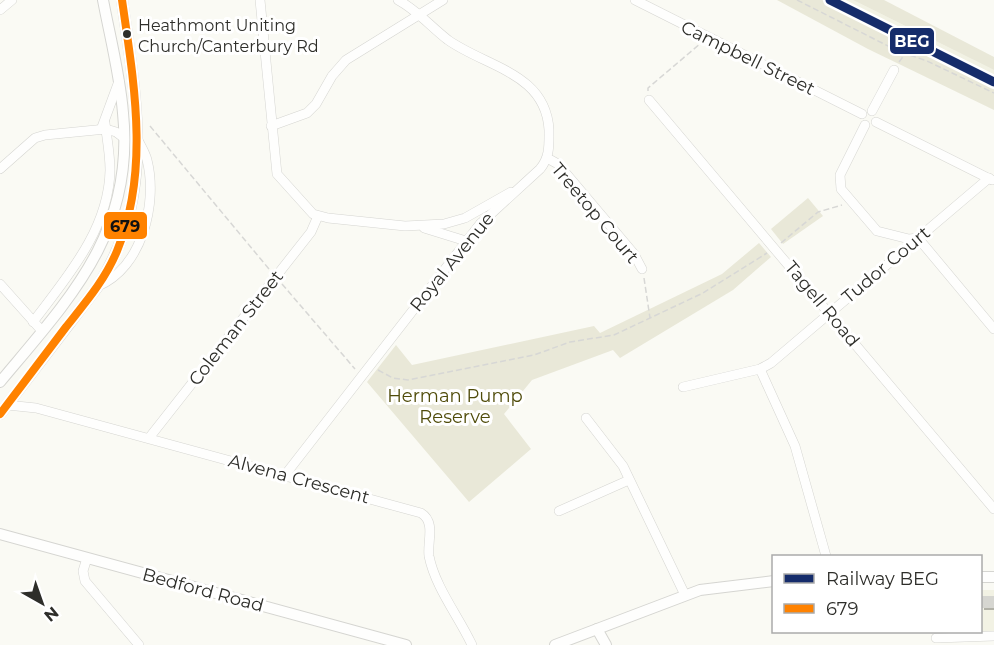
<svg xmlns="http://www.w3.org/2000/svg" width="994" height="645" font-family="Montserrat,sans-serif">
<defs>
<filter id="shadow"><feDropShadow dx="3" dy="3" stdDeviation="0" flood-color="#0004"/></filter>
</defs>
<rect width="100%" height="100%" fill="#fafaf4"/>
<g fill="#f2f2e4">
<polygon points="822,0 853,0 994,70 994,86"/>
<polygon points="981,590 994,590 994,639 944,640 944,632 980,632"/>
</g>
<g fill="#e9e8d8">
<polygon points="777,0 822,0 994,86 994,110 868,49"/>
<polygon points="853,0 884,0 994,57 994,70"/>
<polygon points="808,198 823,216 783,244 771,229"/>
<polygon points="759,243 771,257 733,290 620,358 613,350 532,380 504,414 531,449 469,502 367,382 396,345 412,365 594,326 600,333 722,274"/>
</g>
<rect fill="#d6d6d1" filter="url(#shadow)" x="981" y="596" width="13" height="12"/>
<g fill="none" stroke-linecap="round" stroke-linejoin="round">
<g stroke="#d5d5d1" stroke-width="10">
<g id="minor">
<polyline points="260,0 277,174 313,214 328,218 405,226 444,224 465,218 511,192"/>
<polyline points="635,0 862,114"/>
<polyline points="0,10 12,0"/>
<polyline points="649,100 994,509"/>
<polyline points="872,111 894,70"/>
<polyline points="876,122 992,180"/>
<polyline points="865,125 840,175 841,189 877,231 909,239 918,238 994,329"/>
<polyline points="271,126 307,113 316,104 332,76 346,60 443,0"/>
<polyline points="102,127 119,81"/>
<polyline points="547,158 558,164 634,254 642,269"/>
<polyline points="0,169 35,138 45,135 106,129 116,132 124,138"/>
<polyline points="424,228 466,241"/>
<polyline points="0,284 42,331"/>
<path d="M98,286c44,-18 60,-83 49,-126 -2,-8 -7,-15 -10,-22"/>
<path d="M33,322c34,-45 76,-93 77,-152 0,-16 -3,-31 -5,-47"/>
<polyline points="760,369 795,446 826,556"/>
<polyline points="683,387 760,369 771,363 989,178"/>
<path d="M7,405l29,3 385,105c15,9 6,29 8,43 6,31 30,61 43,89"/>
<polyline points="586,418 623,466 685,595"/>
<polyline points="149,438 311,232 318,216"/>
<path d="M285,475l195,-251 60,-55c10,-12 9,-24 9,-39 -3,-57 -63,-63 -101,-90 -17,-13 -31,-30 -50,-40"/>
<polyline points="559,511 629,480"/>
<polyline points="87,558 83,571 85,581 139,645"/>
<polyline points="936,638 994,636"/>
</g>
</g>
<g stroke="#d5d5d1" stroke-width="12">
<g id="major">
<path d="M0,382c71,-85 135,-150 123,-269 -3,-38 -13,-76 -20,-113"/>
<path d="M0,414l98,-128c58,-89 38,-187 24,-286"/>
<polyline points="0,534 406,645"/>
<polyline points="980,577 994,577"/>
<polyline points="597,629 606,645"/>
<polyline points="555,645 700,590 774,581"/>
</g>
</g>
<g stroke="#d7d7d5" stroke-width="1.5" stroke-dasharray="6 3" stroke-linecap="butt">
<polyline points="797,0 898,51 927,61 994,93"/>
<polyline points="899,62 905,54"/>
<polyline points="648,91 648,88 701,43"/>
<polyline points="150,126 269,269"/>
<polyline points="781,243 818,212 842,205"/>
<polyline points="644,278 650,318"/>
<polyline points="282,284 355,369"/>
<polyline points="378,370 393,378 408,380 534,355 570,342 614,335 703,293 767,253"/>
</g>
<use href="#minor" stroke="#fefefd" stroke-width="9"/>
<use href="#major" stroke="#fefefd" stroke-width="10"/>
<g stroke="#fff" stroke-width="12">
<path id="bus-1" d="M0,414c22,-29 44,-58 66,-87 19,-24 39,-47 51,-76 33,-80 17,-168 5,-251"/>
</g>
<use href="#bus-1" stroke="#ff8200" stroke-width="8"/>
<g stroke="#fff" stroke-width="14">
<polyline id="rail-1" points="830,0 994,82"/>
</g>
<use href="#rail-1" stroke="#152c6b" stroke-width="9"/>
</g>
<circle fill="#2e2e2a" stroke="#fff" stroke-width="2" cx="127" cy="34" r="5"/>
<g text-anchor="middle" stroke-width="6" stroke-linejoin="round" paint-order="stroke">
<g font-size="16" fill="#2e2e2a" stroke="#fff" text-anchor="start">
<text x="138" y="31">Heathmont Uniting<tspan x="138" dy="21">Church/Canterbury Rd</tspan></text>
</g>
<g font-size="18" fill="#2e2e2a" stroke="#fff">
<text transform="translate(748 58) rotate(26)" y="6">Campbell Street</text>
<text transform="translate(595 213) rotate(50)" y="6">Treetop Court</text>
<text transform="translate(452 262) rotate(-51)" y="6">Royal Avenue</text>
<text transform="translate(886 265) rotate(-40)" y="6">Tudor Court</text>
<text transform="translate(822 304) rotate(50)" y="6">Tagell Road</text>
<text transform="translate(236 328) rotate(-52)" y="6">Coleman Street</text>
<text transform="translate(299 479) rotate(15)" y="6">Alvena Crescent</text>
<text transform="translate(203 590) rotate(15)" y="6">Bedford Road</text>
</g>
<g font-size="18" fill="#504c0a" stroke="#fff">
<text x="455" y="402">Herman Pump<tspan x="455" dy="21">Reserve</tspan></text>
</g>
</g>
<g stroke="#fff" stroke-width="2">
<rect x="889" y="27" width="46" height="28" rx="6" fill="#152c6b"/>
<rect x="103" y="211" width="45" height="29" rx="6" fill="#ff8200"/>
</g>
<g font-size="16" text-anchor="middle" font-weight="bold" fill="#fff">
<text x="912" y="47">BEG</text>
</g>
<g font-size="16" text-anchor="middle" font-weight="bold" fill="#111">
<text x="125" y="232">679</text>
</g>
<rect x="772" y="555" width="210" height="78" fill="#ffffff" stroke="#ababaa" stroke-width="1.5"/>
<rect x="784" y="574" width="30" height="9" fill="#152c6b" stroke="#ababaa" stroke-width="1.5"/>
<text x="826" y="585" font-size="18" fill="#2e2e2a">Railway BEG</text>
<rect x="784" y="604" width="30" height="9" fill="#ff8200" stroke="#ababaa" stroke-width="1.5"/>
<text x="826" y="615" font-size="18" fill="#2e2e2a">679</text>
<g transform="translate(42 603) rotate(140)" stroke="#ffffff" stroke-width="4.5" paint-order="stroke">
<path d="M0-4.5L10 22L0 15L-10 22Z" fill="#2e2e2a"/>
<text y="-9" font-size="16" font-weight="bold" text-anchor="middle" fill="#2e2e2a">N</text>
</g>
</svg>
